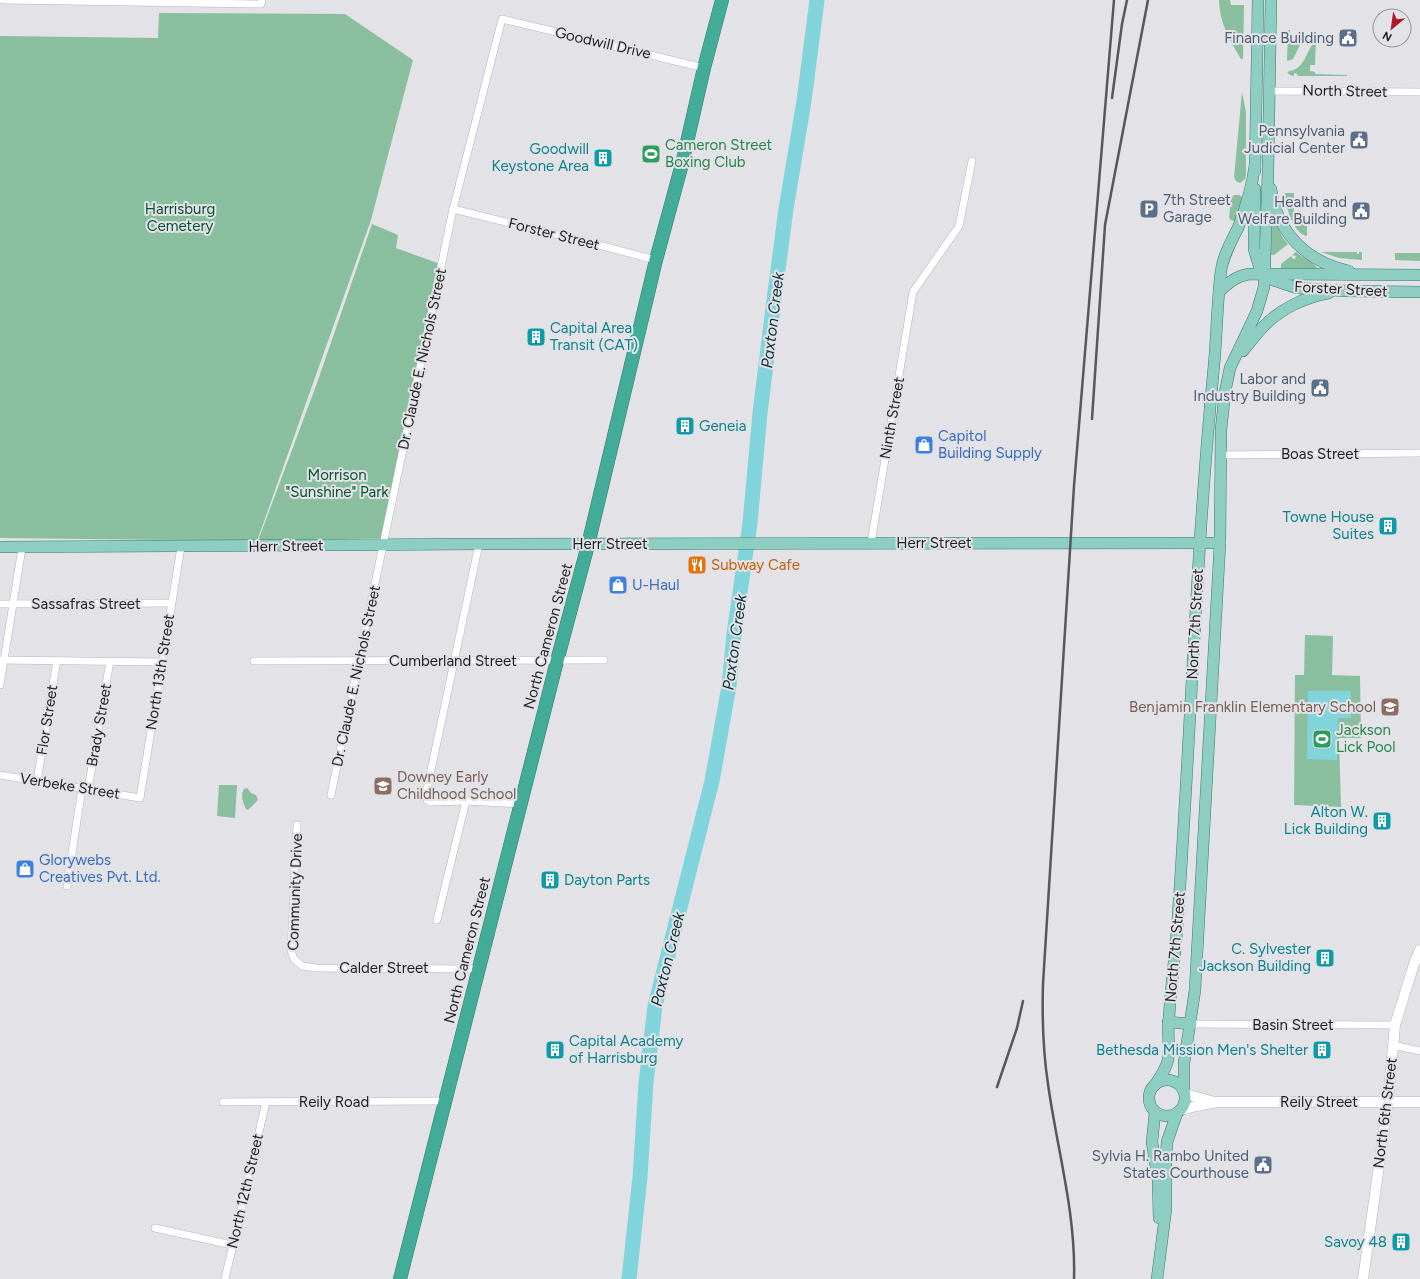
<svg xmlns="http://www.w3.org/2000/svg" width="1420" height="1279" font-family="Figtree,sans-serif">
<rect width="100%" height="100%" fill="#e2e2e7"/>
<g fill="#89bf9e">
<path d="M1219,0h11l1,5h13l-1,54h-2c-11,-18 -22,-37 -22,-59z"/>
<polygon points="159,13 345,14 413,60 371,220 257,541 0,538 0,36 158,38"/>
<polygon points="1288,30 1290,30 1290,36 1306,36 1300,45 1293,59 1287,61"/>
<path d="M1316,40l-1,25h-5v6l5,1v2l32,1v1h-49l-1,-2 -3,-1v3l-4,-1 -3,-3c20,-4 17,-19 29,-32z"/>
<polygon points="1242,92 1246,112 1246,175 1245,179 1240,183 1236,181 1234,177"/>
<path d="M1285,193h9c0,11 -4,24 11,26v2h2v15c-14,-2 -22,-32 -22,-43z"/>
<polygon points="1234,195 1240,195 1243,199 1236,220 1233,221 1231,220 1229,218 1231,198"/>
<polygon points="1272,215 1283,238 1288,244 1274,255 1271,255"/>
<polygon points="372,224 398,235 396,248 440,264 428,322 411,388 397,466 381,538 258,541 317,383"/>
<path d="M1296,252c6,6 18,10 22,17l-37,-1v-4l10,-8 2,3h2l1,-3 -4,-1z"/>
<polygon points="1321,252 1357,252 1357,254 1359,254 1359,252 1362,252 1362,260 1339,258"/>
<polygon points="1395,253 1420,253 1420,261 1395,260"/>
<polygon points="1305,635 1333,636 1332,675 1360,676 1361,738 1339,738 1341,807 1294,805 1295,675 1304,675"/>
<polygon points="219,785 237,785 235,818 217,816"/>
<path d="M247,788l4,5 5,2 2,5 -10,10 -2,-1c-3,-6 -6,-14 -2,-20z"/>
</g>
<polygon fill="#81d4dc" points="1308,691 1351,691 1351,718 1338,718 1337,760 1307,759"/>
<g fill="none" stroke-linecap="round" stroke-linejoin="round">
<polyline stroke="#81d4dc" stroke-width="15" points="629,1279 640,1177 646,1083 655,1006 712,781 729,686 734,634 750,523 760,413 773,308 786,209 804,101 817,0"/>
<g stroke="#b5b5ba" stroke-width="8">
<g id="street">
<polyline points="3,0 261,4 262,0"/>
<polyline points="1270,91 1420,92"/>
<polyline points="453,209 591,243 656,260"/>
<polyline points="1220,455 1420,453"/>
<polyline points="871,543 913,292 959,226 972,161"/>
<polyline points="479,544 426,794 427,800 431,802 466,801 521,804"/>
<polyline points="0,604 171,603"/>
<polyline points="0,660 162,662"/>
<polyline points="254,661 604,660"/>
<polyline points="0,685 22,548"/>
<polyline points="0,775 140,798 181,547"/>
<polyline points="37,781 57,660"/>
<polyline points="88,789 110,661"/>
<polyline points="331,795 453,209 502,19 704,68"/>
<polyline points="297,825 291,951 294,959 302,966 316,968 478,969"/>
<polyline points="67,886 82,788"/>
<polyline points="437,920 466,801"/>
<polyline points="1191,1024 1395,1025"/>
<polyline points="1393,1045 1420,1051"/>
<polyline points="223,1102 445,1101"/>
<polyline points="155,1228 232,1245"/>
<polyline points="225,1279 266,1102"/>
</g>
</g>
<g stroke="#b5b5ba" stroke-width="11">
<g id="secondary">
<polyline points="1185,1094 1211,1101"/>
<polyline points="1181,1110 1196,1106 1217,1102 1420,1102"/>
<polyline points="1363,1279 1388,1102 1395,1025 1414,964 1420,950"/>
</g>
</g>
<g stroke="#367b6e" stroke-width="12">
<g id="primary">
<polyline points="1255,171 1258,0"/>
<polyline points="1255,189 1254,249 1260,269 1273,280 1297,288 1346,291 1420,292"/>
<path d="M1271,189c6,44 36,73 78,82"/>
<path d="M1219,292c9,-9 17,-16 30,-18l171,1"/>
<path d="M1243,351c7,-8 13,-17 20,-24 17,-18 42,-30 66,-34"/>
<polyline points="0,547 479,544 1220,543"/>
<polyline points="1168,1022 1191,1024"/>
<circle cx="1167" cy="1098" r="18"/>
<path d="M1155,1085c5,-8 11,-16 13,-25 2,-14 -1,-28 1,-42 2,-34 7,-68 9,-103 13,-183 18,-367 36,-550 3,-31 3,-63 7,-94 2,-15 10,-29 17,-43 8,-21 14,-41 17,-63"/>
<polyline points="1184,1092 1184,1063 1195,990 1220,543 1221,430 1225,392 1230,368 1257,311 1264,287 1268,171 1271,0"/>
<polyline points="1155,1112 1152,1142 1158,1181 1159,1218"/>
<polyline points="1157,1279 1166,1209 1166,1157 1167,1142 1177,1113"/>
</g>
</g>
<g stroke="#367b6e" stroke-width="14">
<polyline id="highway" points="400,1279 557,661 588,545 656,260 682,164 704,68 722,0"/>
</g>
<use href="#street" stroke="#fff" stroke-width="7"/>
<use href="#secondary" stroke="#fff" stroke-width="10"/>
<use href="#primary" stroke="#8ecdc1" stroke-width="11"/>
<use href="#highway" stroke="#43ac98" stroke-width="13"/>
<g stroke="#58585b" stroke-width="2.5">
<polyline points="1112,98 1122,24 1127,0"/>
<polyline points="1092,419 1105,225 1148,0"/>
<polyline points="997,1087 1017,1028 1023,1001"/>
<path d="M1074,1279c2,-66 -17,-130 -26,-195 -5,-33 -6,-66 -5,-100l31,-498 40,-486"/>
</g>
</g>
<defs>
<g id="civic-square" transform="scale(1)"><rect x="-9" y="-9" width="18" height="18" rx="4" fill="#5c6f8a" stroke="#e2e2e7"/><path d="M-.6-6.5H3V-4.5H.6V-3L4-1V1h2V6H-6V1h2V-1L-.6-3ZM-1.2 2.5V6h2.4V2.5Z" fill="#fff"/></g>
<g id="stadium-square" transform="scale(1)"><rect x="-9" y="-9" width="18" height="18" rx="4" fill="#2e9e5b" stroke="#e2e2e7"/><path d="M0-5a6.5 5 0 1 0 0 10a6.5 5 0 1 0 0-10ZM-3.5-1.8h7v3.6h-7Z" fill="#fff"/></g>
<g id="building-square" transform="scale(1)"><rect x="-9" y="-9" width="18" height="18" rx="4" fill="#0f9aa8" stroke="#e2e2e7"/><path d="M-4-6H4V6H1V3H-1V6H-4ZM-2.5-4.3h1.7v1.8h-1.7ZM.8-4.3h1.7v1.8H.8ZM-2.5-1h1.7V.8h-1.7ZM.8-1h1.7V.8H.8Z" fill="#fff"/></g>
<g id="parking-square" transform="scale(1)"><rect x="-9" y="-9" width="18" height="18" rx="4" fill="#5c6f8a" stroke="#e2e2e7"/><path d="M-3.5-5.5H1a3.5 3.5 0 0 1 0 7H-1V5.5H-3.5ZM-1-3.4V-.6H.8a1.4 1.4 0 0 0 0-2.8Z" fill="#fff"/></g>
<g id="shop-square" transform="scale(1)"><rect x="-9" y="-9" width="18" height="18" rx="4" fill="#3f7fe0" stroke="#e2e2e7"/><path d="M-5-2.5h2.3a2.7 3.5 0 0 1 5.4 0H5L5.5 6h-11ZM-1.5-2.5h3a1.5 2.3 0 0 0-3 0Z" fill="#fff"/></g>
<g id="restaurant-square" transform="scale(1)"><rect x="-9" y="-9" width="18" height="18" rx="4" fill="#e8710a" stroke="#e2e2e7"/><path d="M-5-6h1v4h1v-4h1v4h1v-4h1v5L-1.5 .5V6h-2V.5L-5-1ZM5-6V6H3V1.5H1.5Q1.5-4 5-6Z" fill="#fff"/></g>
<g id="school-square" transform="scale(1)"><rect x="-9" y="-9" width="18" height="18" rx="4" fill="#8d6e63" stroke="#e2e2e7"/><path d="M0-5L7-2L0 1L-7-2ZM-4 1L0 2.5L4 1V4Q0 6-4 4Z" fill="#fff"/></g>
</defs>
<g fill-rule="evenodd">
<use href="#civic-square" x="1348" y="38"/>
<use href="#civic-square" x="1359" y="140"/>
<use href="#stadium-square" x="651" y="154"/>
<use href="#building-square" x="603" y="158"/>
<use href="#parking-square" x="1149" y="209"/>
<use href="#civic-square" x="1361" y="211"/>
<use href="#building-square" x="536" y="337"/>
<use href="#civic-square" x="1320" y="388"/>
<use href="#building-square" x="685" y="426"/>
<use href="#shop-square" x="924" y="445"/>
<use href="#building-square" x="1388" y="526"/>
<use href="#restaurant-square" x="697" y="565"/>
<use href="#shop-square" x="618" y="585"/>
<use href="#school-square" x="1390" y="707"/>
<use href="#stadium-square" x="1322" y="739"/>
<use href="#school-square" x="383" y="786"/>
<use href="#building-square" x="1382" y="821"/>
<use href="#shop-square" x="25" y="869"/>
<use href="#building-square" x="550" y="880"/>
<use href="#building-square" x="1325" y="958"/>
<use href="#building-square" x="555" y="1050"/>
<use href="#building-square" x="1322" y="1050"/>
<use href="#civic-square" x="1263" y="1165"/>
<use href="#building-square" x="1401" y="1242"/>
</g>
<g text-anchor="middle" stroke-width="4" stroke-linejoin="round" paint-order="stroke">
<g font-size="15" fill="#4e5e75" stroke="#e2e2e7" text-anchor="end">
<text x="1334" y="43">Finance Building</text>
<text x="1345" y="136">Pennsylvania<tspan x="1345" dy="17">Judicial Center</tspan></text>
<text x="1163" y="205" text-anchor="start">7th Street<tspan x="1163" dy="17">Garage</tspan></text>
<text x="1347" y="207">Health and<tspan x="1347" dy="17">Welfare Building</tspan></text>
<text x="1306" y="384">Labor and<tspan x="1306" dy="17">Industry Building</tspan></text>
<text x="1249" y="1161">Sylvia H. Rambo United<tspan x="1249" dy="17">States Courthouse</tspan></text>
</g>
<g font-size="15" fill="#1f1f21" stroke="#e2e2e7">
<text transform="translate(603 43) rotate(13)" y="5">Goodwill Drive</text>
<text transform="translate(1345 91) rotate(1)" y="5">North Street</text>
<text transform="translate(554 234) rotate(14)" y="5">Forster Street</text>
<text transform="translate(1341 289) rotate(3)" y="5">Forster Street</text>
<text transform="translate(422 359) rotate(-78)" y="5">Dr. Claude E. Nichols Street</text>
<text transform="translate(892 418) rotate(-80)" y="5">Ninth Street</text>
<text x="1320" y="459">Boas Street</text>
<text x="934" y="548">Herr Street</text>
<text x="610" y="549">Herr Street</text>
<text transform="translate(286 546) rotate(-1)" y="5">Herr Street</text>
<text x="86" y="609">Sassafras Street</text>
<text transform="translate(1195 624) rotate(-87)" y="5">North 7th Street</text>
<text transform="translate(548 636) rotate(-75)" y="5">North Cameron Street</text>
<text x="453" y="666">Cumberland Street</text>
<text transform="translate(160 672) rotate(-81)" y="5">North 13th Street</text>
<text transform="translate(356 676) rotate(-78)" y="5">Dr. Claude E. Nichols Street</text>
<text transform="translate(47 720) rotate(-81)" y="5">Flor Street</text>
<text transform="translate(99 725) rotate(-80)" y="5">Brady Street</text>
<text transform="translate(70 786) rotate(9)" y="5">Verbeke Street</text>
<text transform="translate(295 892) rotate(-88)" y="5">Community Drive</text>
<text transform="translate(1175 947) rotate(-85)" y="5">North 7th Street</text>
<text transform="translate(467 950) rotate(-76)" y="5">North Cameron Street</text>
<text x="384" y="973">Calder Street</text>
<text x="1293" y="1030">Basin Street</text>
<text x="334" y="1107">Reily Road</text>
<text x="1319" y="1107">Reily Street</text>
<text transform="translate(1385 1113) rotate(-83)" y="5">North 6th Street</text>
<text transform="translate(245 1191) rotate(-77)" y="5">North 12th Street</text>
</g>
<g font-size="15" fill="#27864d" stroke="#e2e2e7" text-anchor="start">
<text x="665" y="150">Cameron Street<tspan x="665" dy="17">Boxing Club</tspan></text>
<text x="1336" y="735">Jackson<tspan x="1336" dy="17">Lick Pool</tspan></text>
</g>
<g font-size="15" fill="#0d838f" stroke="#e2e2e7" text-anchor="end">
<text x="589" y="154">Goodwill<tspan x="589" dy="17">Keystone Area</tspan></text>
<text x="550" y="333" text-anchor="start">Capital Area<tspan x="550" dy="17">Transit (CAT)</tspan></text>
<text x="699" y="431" text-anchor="start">Geneia</text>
<text x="1374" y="522">Towne House<tspan x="1374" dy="17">Suites</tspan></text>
<text x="1368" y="817">Alton W.<tspan x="1368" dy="17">Lick Building</tspan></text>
<text x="564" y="885" text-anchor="start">Dayton Parts</text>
<text x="1311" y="954">C. Sylvester<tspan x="1311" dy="17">Jackson Building</tspan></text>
<text x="569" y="1046" text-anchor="start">Capital Academy<tspan x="569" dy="17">of Harrisburg</tspan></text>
<text x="1308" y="1055">Bethesda Mission Men's Shelter</text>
<text x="1387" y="1247">Savoy 48</text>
</g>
<g font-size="15" fill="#045231" stroke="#e2e2e7">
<text x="180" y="214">Harrisburg<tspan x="180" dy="17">Cemetery</tspan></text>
<text x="337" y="480">Morrison<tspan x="337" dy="17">"Sunshine" Park</tspan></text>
</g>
<g font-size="15" fill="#366cbe" stroke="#e2e2e7" text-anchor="start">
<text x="938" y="441">Capitol<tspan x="938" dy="17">Building Supply</tspan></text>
<text x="632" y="590">U-Haul</text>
<text x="39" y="865">Glorywebs<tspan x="39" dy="17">Creatives Pvt. Ltd.</tspan></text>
</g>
<g font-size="15" fill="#c56008" stroke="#e2e2e7" text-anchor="start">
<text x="711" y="570">Subway Cafe</text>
</g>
<g font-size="15" fill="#785e54" stroke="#e2e2e7" text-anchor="end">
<text x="1376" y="712">Benjamin Franklin Elementary School</text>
<text x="397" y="782" text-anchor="start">Downey Early<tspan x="397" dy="17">Childhood School</tspan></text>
</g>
<g font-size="16" font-style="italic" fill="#073135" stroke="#e2e2e7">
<text transform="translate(772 320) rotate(-83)" y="6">Paxton Creek</text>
<text transform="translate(734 642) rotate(-82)" y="6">Paxton Creek</text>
<text transform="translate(667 959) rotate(-76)" y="6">Paxton Creek</text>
</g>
</g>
<g transform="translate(1392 28) rotate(209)"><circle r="19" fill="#e2e2e7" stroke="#949498"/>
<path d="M0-3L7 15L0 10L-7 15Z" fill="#ad1a2a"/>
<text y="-6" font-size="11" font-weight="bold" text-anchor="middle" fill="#1f1f21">N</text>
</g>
</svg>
